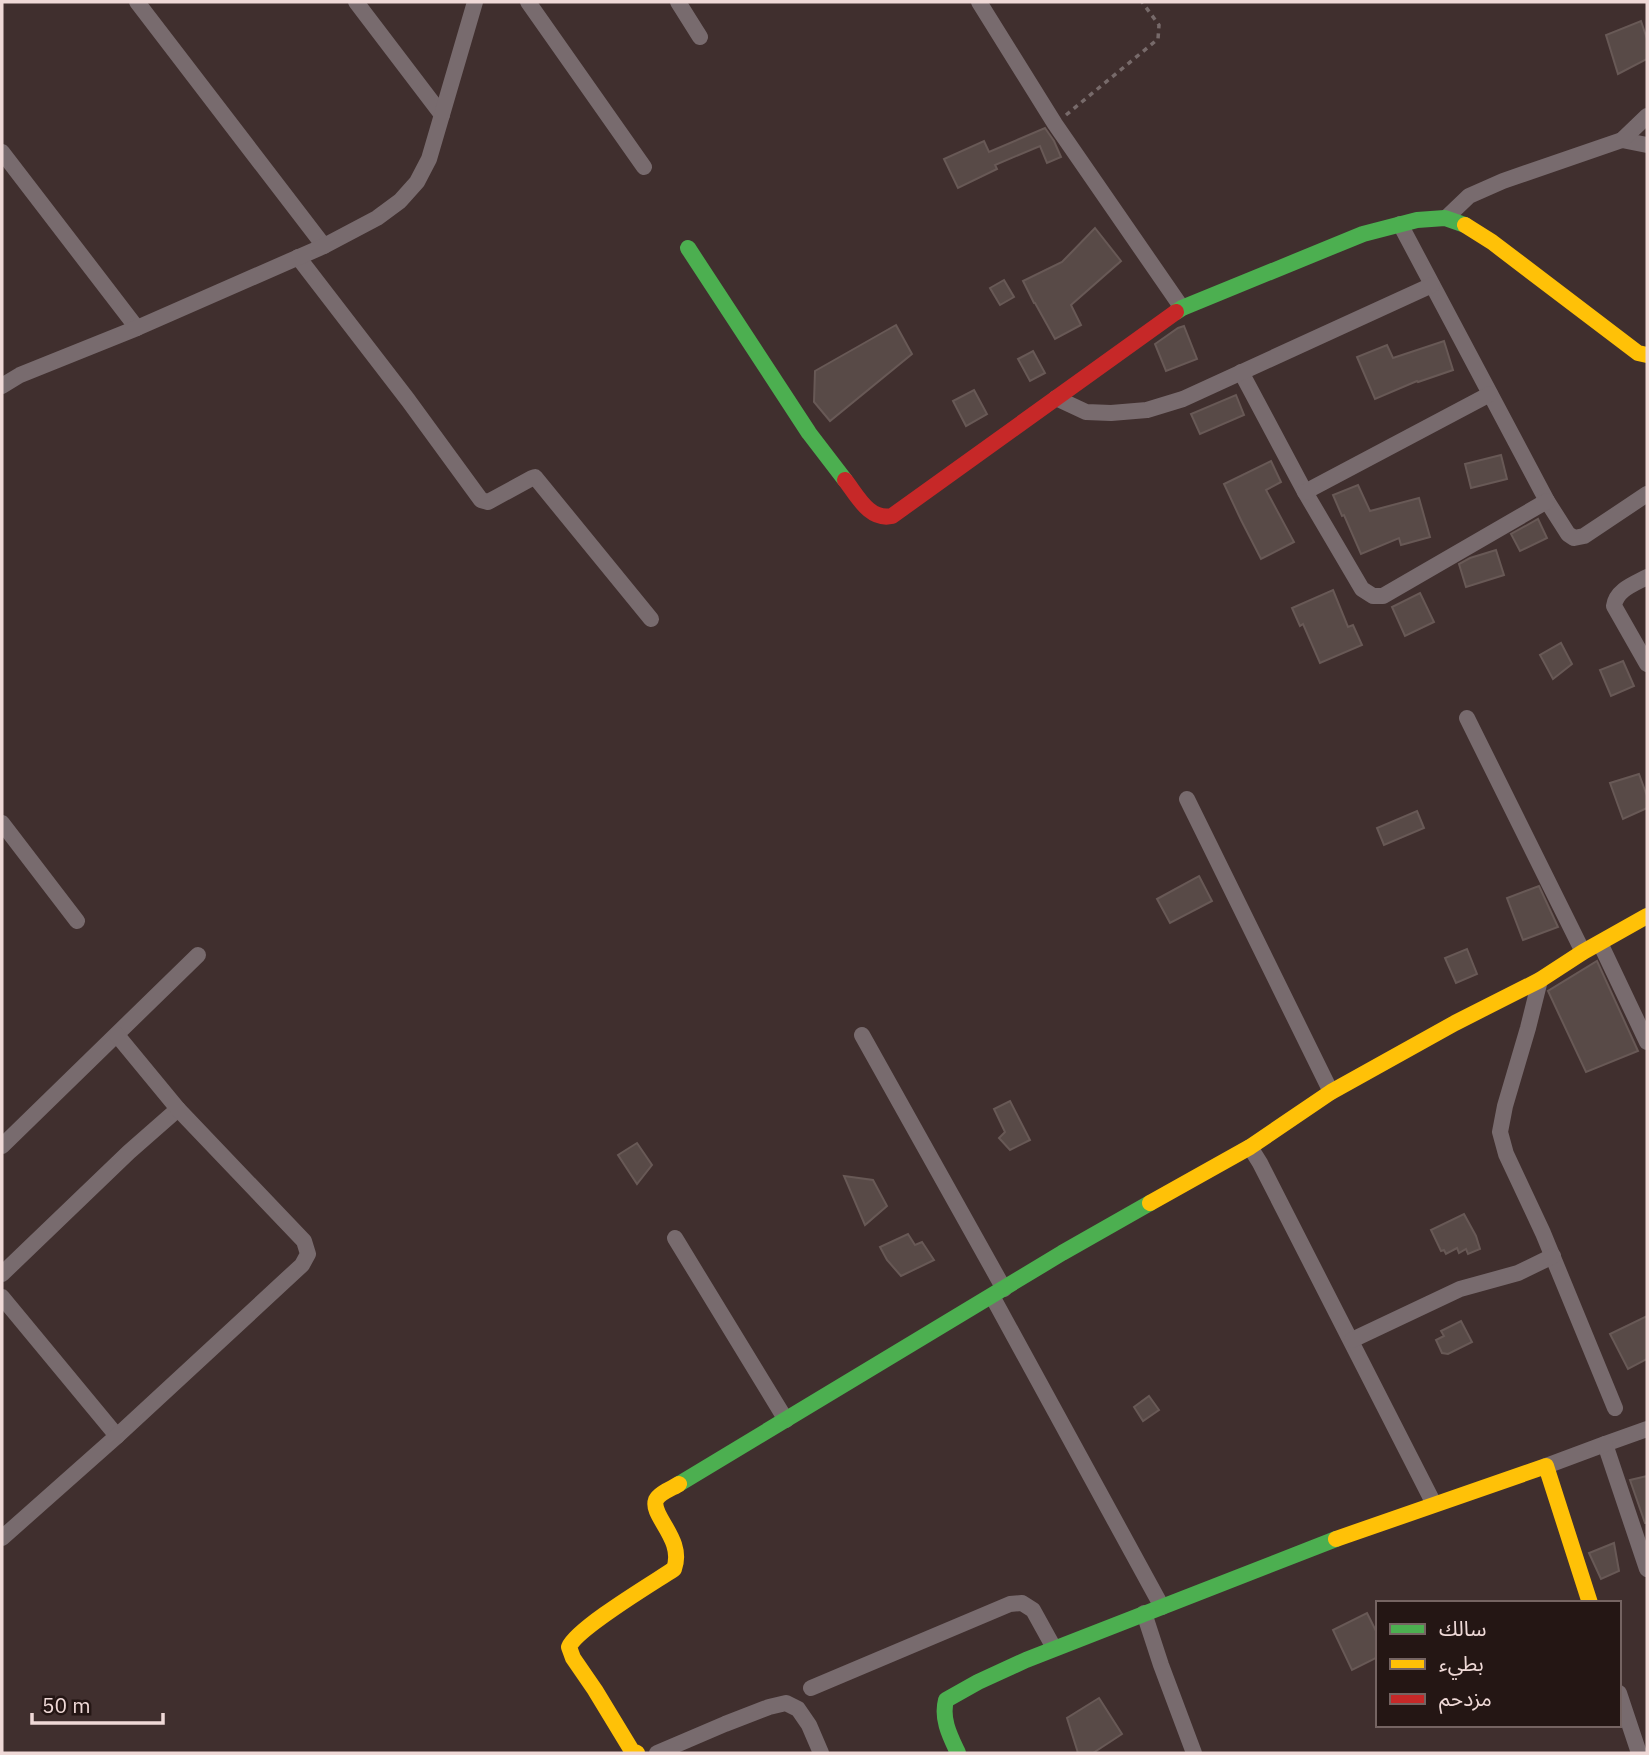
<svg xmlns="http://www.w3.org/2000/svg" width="1649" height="1755" font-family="'IBM Plex Sans','Noto Sans Arabic',sans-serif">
<rect width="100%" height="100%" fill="#402f2e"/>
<g fill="#584a47" stroke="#685956" stroke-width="2">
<polygon points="1641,21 1647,39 1647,59 1618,74 1606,35"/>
<polygon points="1045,128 1054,141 1061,157 1047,163 1040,146 995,165 997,169 958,188 944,159 984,141 989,152"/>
<polygon points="1095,228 1121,261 1071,305 1081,325 1055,339 1035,303 1034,303 1023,281 1062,262"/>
<polygon points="1004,280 1014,297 1000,305 990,288"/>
<polygon points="896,325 912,354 830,421 814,402 815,371"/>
<polygon points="1184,326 1197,359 1166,371 1155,344 1178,328"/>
<polygon points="1444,341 1453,370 1418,382 1417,381 1375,399 1357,357 1387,345 1393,358"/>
<polygon points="1033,351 1045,373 1030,381 1018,359"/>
<polygon points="974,390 987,414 966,426 953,401"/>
<polygon points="1236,395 1244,415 1200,434 1191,414"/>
<polygon points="1501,455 1507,479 1471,488 1465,464"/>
<polygon points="1271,461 1281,482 1266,490 1294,542 1261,559 1241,520 1224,484"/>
<polygon points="1358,485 1370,511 1419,498 1430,537 1401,545 1399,538 1361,554 1344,515 1342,516 1333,495"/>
<polygon points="1538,519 1547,538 1520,551 1511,534"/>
<polygon points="1496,550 1504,575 1466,587 1459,564 1470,558"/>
<polygon points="1333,590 1348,627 1353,625 1362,645 1320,663 1303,624 1300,626 1292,608"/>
<polygon points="1420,593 1434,622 1405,636 1392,607"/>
<polygon points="1561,643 1572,664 1553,679 1540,655"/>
<polygon points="1623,661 1634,686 1611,696 1600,670"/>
<polygon points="1639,774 1647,796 1647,808 1623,819 1610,783"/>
<polygon points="1417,811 1424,828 1384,845 1377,828"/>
<polygon points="1199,876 1212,901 1170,923 1157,899"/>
<polygon points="1539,886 1558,927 1523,940 1507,898"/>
<polygon points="1467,949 1477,974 1456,983 1445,958"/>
<polygon points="1597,961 1638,1051 1586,1072 1548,991"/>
<polygon points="1010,1101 1030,1140 1010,1150 999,1138 1005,1132 994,1109"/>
<polygon points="637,1143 652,1165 637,1184 618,1155"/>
<polygon points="844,1176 873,1180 887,1206 865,1225"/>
<polygon points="1464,1214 1476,1236 1480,1249 1468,1254 1466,1249 1459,1253 1457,1248 1446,1254 1444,1250 1441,1251 1431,1230"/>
<polygon points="908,1234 915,1245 922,1242 934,1260 901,1276 887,1260 880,1247"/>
<polygon points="1647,1316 1647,1359 1628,1369 1610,1334"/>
<polygon points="1461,1321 1472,1342 1448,1354 1442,1353 1436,1340 1444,1336 1441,1331"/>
<polygon points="1149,1396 1159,1410 1143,1421 1134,1407"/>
<polygon points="1647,1476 1647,1523 1645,1523 1630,1480"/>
<polygon points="1614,1543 1619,1571 1601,1579 1589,1553"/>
<polygon points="1367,1613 1378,1635 1378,1657 1352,1670 1333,1630"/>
<polygon points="1099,1698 1122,1734 1093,1753 1078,1753 1067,1718"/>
</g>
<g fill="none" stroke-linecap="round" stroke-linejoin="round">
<polyline stroke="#776a6a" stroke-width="3.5" stroke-dasharray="5 5" stroke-linecap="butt" points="1066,115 1158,39 1159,25 1142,2"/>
<g stroke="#786b6e" stroke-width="16">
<polyline points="137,2 324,246"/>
<polyline points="356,2 442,115"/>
<polyline points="528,2 644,167"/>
<polyline points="678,2 700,37"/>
<polyline points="979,2 1055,124 1182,308"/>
<polyline points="1622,140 1647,145"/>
<polyline points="2,152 137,328"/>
<polyline points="1446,218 1469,196 1503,181 1622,140 1647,116"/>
<polyline points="1400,224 1547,501 1568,534 1574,538 1584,536 1647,494"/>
<polyline points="298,257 408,400 481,500 488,502 532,478 535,477 651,619"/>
<polyline points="1241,372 1305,492 1362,589 1373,596 1383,596 1547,501"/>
<polyline points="2,386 20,375 137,328 324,246 377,218 400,201 417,182 429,159 475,2"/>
<polyline points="1056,398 1086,412 1111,413 1147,410 1183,399 1432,285"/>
<polyline points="1305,492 1490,394"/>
<path d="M1647,577c-13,7 -31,13 -33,29l33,58"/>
<polyline points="1467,718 1583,952"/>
<polyline points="1187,799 1331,1092"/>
<polyline points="2,823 77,921"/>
<polyline points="1600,943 1647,1042"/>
<polyline points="1540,980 1528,1028 1505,1106 1500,1132 1506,1154 1543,1233 1615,1408"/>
<polyline points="862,1035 1004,1289"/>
<polyline points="2,1146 198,955"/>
<polyline points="1250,1147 1260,1163 1434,1504"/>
<polyline points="675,1238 786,1420"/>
<polyline points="2,1274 129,1152 178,1109"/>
<polyline points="992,1296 1162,1607"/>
<polyline points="2,1297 117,1436"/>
<polyline points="1352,1340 1460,1289 1518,1273 1553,1256"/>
<polyline points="1647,1429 1605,1444 1647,1569"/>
<polyline points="1546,1466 1605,1444"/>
<polyline points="2,1538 117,1436 302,1265 308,1254 304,1241 178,1109 117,1035"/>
<polyline points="1144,1613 1161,1665 1194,1753"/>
<polyline points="811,1688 1010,1604 1022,1603 1033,1610 1054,1648"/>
<polyline points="1619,1693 1639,1753"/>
<polyline points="657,1753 725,1724 769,1707 786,1703 798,1709 809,1725 821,1753"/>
</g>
<g stroke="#4caf50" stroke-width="16">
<polyline points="688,248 809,433 845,480"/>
<polyline points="1176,312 1182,308 1363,234 1417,220 1445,218 1465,225"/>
<polyline points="679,1484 1062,1253 1150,1203"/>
<path d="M958,1753c-8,-17 -17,-34 -12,-53l32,-18 48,-22 310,-121"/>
</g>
<g stroke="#ffc107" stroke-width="16">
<polyline points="1465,225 1492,242 1638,353 1647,355"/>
<polyline points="1150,1203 1250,1147 1331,1092 1455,1023 1540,980 1583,952 1647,916"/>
<polyline points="1336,1539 1546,1466 1590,1603"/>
<path d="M637,1753l-5,-2 -37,-61 -22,-32 -4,-11c8,-19 84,-64 105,-78 11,-30 -24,-53 -18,-69 3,-7 17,-12 23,-16"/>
</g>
<path stroke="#c62828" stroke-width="16" d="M845,480c12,15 24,41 47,36l284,-204"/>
</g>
<rect width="1649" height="1755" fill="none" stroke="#efd9d7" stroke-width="7"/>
<rect x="1376" y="1601" width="245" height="126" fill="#241614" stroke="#756462" stroke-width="2"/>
<rect x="1390" y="1624" width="35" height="10" fill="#4caf50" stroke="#756462" stroke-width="2"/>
<text x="1439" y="1636" font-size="21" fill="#efd9d7">سالك</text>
<rect x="1390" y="1659" width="35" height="10" fill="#ffc107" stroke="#756462" stroke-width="2"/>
<text x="1439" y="1671" font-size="21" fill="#efd9d7">بطيء</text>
<rect x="1390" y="1694" width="35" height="10" fill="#c62828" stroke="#756462" stroke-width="2"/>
<text x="1439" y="1706" font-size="21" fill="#efd9d7">مزدحم</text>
<path d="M32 1713v10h131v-10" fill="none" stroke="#efd9d7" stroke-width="3.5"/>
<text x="42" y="1713" font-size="21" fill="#efd9d7" stroke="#241614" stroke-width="5" paint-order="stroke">50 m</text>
</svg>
